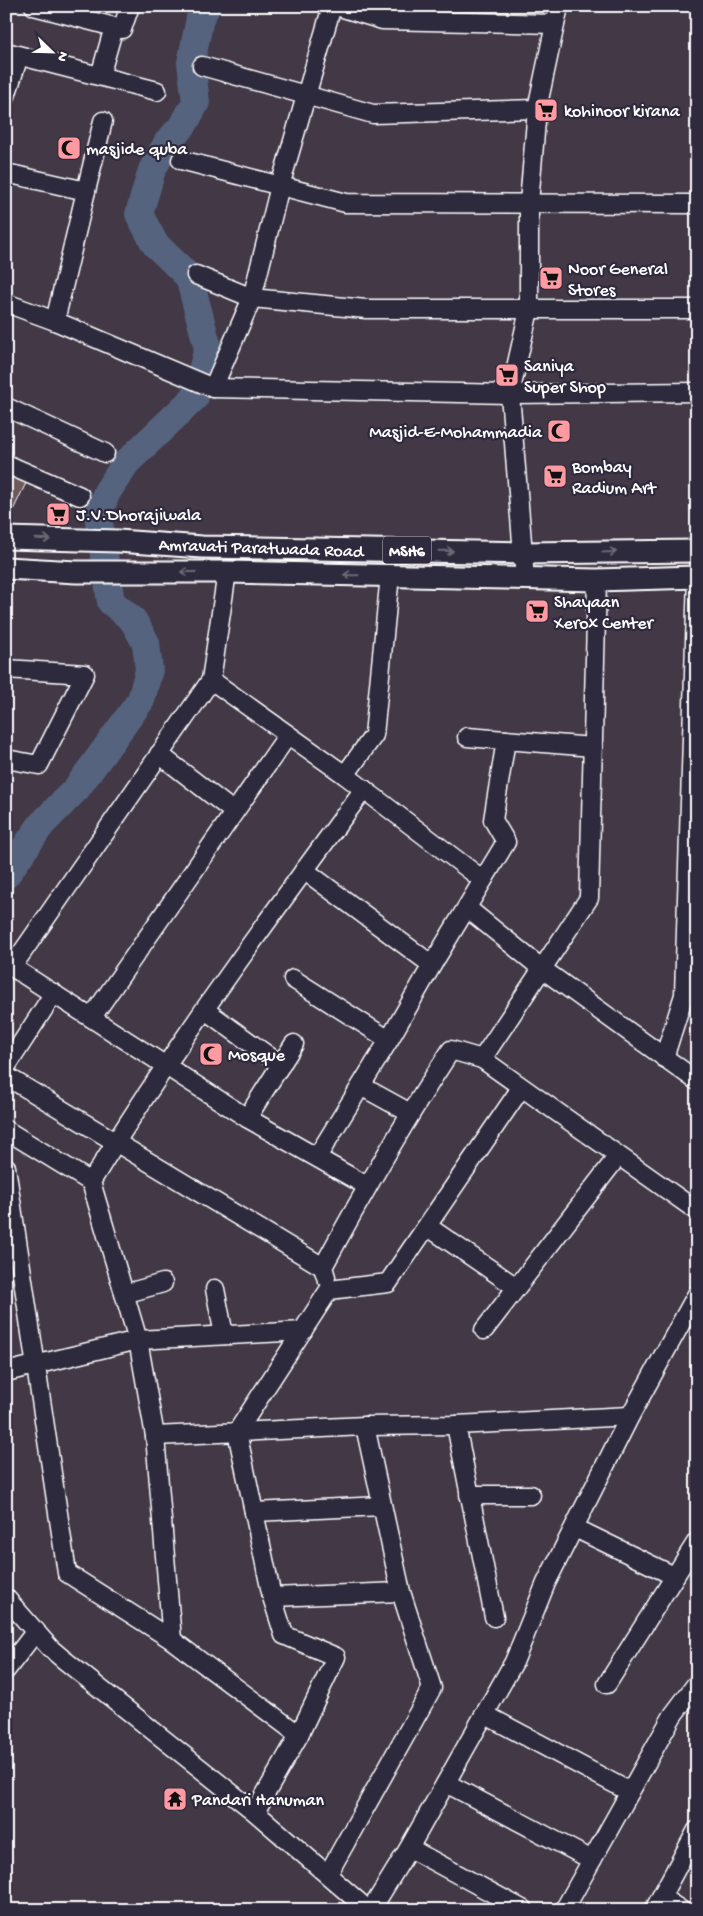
<svg xmlns="http://www.w3.org/2000/svg" width="703" height="1916" font-family="'Gochi Hand',sans-serif">
<rect width="100%" height="100%" fill="#423846"/>
<filter id="ink" filterUnits="userSpaceOnUse"><feTurbulence type="fractalNoise" baseFrequency=".02" numOctaves="2"/><feDisplacementMap in="SourceGraphic" scale="10" xChannelSelector="R" yChannelSelector="G"/><feConvolveMatrix kernelMatrix="1 2 1 2 8 2 1 2 1" color-interpolation-filters="sRGB"/></filter>
<g filter="url(#ink)">
<g fill="none" stroke-linecap="round" stroke-linejoin="round">
<polyline stroke="#54637e" stroke-width="28" points="6,875 41,825 77,788 141,700 149,670 146,643 133,620 111,602 98,514 107,492 126,463 195,397 208,348 189,277 155,244 139,214 152,170 167,143 184,124 196,102 191,63 200,18 207,6"/>
</g>
<polygon fill="#6d595a" stroke="#fff" points="6,474 26,483 6,525"/>
<g fill="none" stroke-linecap="round" stroke-linejoin="round">
<g stroke="#fff" stroke-width="21">
<g id="minor">
<polyline points="34,6 122,29 130,6"/>
<polyline points="336,6 382,20 555,24"/>
<polyline points="6,52 157,91"/>
<polyline points="202,66 373,114 537,109"/>
<polyline points="100,76 114,27"/>
<polyline points="6,96 19,56"/>
<polyline points="181,160 346,203 697,204"/>
<polyline points="6,173 86,191 55,321"/>
<polyline points="86,191 103,121"/>
<polyline points="196,275 252,298 366,309 697,309"/>
<polyline points="6,303 55,321 213,388 510,394 697,392"/>
<polyline points="213,388 252,298 280,186 332,6"/>
<polyline points="6,407 105,453"/>
<polyline points="6,464 80,496"/>
<polyline points="227,572 211,680 12,967 247,1118 367,1186"/>
<polyline points="525,579 510,394 529,310 529,203 537,109 559,6"/>
<polyline points="597,580 589,898 482,1059 697,1211"/>
<polyline points="6,669 85,674 39,765 6,759"/>
<polyline points="211,680 345,775 483,880"/>
<polyline points="467,737 593,747"/>
<polyline points="159,754 234,812"/>
<polyline points="345,775 374,735 390,575"/>
<polyline points="304,870 432,965"/>
<polyline points="467,908 541,968 697,1081"/>
<polyline points="293,979 389,1040"/>
<polyline points="205,1010 281,1065"/>
<polyline points="92,1017 288,735"/>
<polyline points="664,1058 684,995 697,577"/>
<polyline points="6,1067 54,993"/>
<polyline points="6,1076 323,1267"/>
<polyline points="361,1086 410,1113"/>
<polyline points="247,1118 294,1044"/>
<polyline points="6,1130 91,1182"/>
<polyline points="317,1157 389,1040 432,965 506,842 493,820 506,740"/>
<polyline points="6,1167 67,1573 172,1640 299,1735"/>
<polyline points="427,1226 516,1287"/>
<path d="M326,1277l-3,-10c40,-74 82,-147 128,-217l31,9"/>
<polyline points="215,1289 224,1335"/>
<polyline points="124,1294 163,1283"/>
<polyline points="484,1330 618,1156"/>
<polyline points="6,1372 138,1340 303,1331"/>
<polyline points="456,1425 494,1617"/>
<polyline points="155,1436 365,1426 456,1425 630,1416"/>
<polyline points="469,1495 531,1495"/>
<polyline points="254,1512 382,1506"/>
<polyline points="575,1528 674,1576"/>
<polyline points="272,1597 401,1592"/>
<polyline points="6,1598 50,1648 63,1659 255,1812 368,1910"/>
<path d="M172,1640l-17,-204 -17,-96 -47,-158c83,-136 179,-265 273,-393"/>
<polyline points="6,1670 36,1631"/>
<polyline points="607,1684 697,1541"/>
<polyline points="484,1714 630,1792"/>
<polyline points="446,1783 592,1860"/>
<polyline points="255,1812 299,1735 336,1657 284,1635 272,1597 237,1432 329,1290 388,1283 521,1088"/>
<polyline points="409,1848 524,1910"/>
<polyline points="328,1874 432,1688 401,1592 365,1426"/>
<polyline points="661,1897 681,1910"/>
<polyline points="371,1910 409,1848 514,1662 546,1583 630,1416 697,1294"/>
<polyline points="564,1910 673,1715 697,1683"/>
<polyline points="654,1910 697,1830"/>
</g>
</g>
<g stroke="#fff" stroke-width="25">
<g id="major">
<polyline points="6,538 118,541 202,547 523,553 697,551"/>
<polyline points="6,568 76,572 227,572 597,580 697,577"/>
</g>
</g>
<use href="#minor" stroke="#2f2a3d" stroke-width="18"/>
<use href="#major" stroke="#2f2a3d" stroke-width="21"/>
</g>
<defs><path id="oneway-shaft" d="M-6 0H5M1.5-3L5.5 0L1.5 3" fill="none" stroke-width="1.6" stroke-linecap="round" stroke-linejoin="round" transform="scale(1.25)"/></defs>
<g stroke="#6d6a77">
<use href="#oneway-shaft" transform="translate(43 539) rotate(2)"/>
<use href="#oneway-shaft" transform="translate(446 551) rotate(1)"/>
<use href="#oneway-shaft" transform="translate(609 552) rotate(-1)"/>
<use href="#oneway-shaft" transform="translate(188 572) rotate(180)"/>
<use href="#oneway-shaft" transform="translate(351 575) rotate(-179)"/>
</g>
</g>
<defs>
<g id="supermarket-square" transform="scale(1.25)"><rect x="-9" y="-9" width="18" height="18" rx="4" fill="#ff9aa2" stroke="#2f2a3d"/><path d="M-6-5.5h2.5l.6 2H6L4.5 2H-2.5L-4.4-4H-6ZM-1.5 3.2a1.3 1.3 0 1 0 .1 0ZM3 3.2a1.3 1.3 0 1 0 .1 0Z" fill="#111"/></g>
<g id="mosque-square" transform="scale(1.25)"><rect x="-9" y="-9" width="18" height="18" rx="4" fill="#ff9aa2" stroke="#2f2a3d"/><path d="M3.5-4.9A6 6 0 1 0 3.5 4.9A5 5 0 1 1 3.5-4.9Z" fill="#111"/></g>
<g id="temple-square" transform="scale(1.25)"><rect x="-9" y="-9" width="18" height="18" rx="4" fill="#ff9aa2" stroke="#2f2a3d"/><path d="M0-6L5-2H3V0L6.5 2.5H4V6H1.5V3h-3V6H-4V2.5H-6.5L-3 0V-2H-5Z" fill="#111"/></g>
</defs>
<g fill-rule="evenodd">
<use href="#supermarket-square" x="546" y="110"/>
<use href="#mosque-square" x="69" y="148"/>
<use href="#supermarket-square" x="551" y="278"/>
<use href="#supermarket-square" x="507" y="375"/>
<use href="#mosque-square" x="559" y="431"/>
<use href="#supermarket-square" x="555" y="476"/>
<use href="#supermarket-square" x="58" y="514"/>
<use href="#supermarket-square" x="537" y="611"/>
<use href="#mosque-square" x="211" y="1054"/>
<use href="#temple-square" x="175" y="1799"/>
</g>
<g text-anchor="middle" stroke-width="4.5" stroke-linejoin="round" paint-order="stroke">
<rect fill="#2f2a3d" stroke="#c1bfc5" stroke-width="1" x="383" y="536.5" width="48" height="27" rx="4"/>
<g font-size="16" font-weight="bold" fill="#fff">
<text x="407" y="556">MSH6</text>
</g>
<g font-size="18" fill="#fff" stroke="#2f2a3d" text-anchor="start">
<text x="564" y="116">kohinoor kirana</text>
<text x="86" y="154">masjide quba</text>
<text x="568" y="274">Noor General<tspan x="568" dy="21">Stores</tspan></text>
<text x="524" y="371">Saniya<tspan x="524" dy="21">Super Shop</tspan></text>
<text x="542" y="437" text-anchor="end">Masjid-E-Mohammadia</text>
<text x="572" y="472">Bombay<tspan x="572" dy="21">Radium Art</tspan></text>
<text x="76" y="520">J.V.Dhorajiwala</text>
<text x="554" y="607">Shayaan<tspan x="554" dy="21">Xerox Center</tspan></text>
<text x="228" y="1060">Mosque</text>
<text x="192" y="1805">Pandari Hanuman</text>
</g>
<g font-size="18" fill="#fff" stroke="#2f2a3d">
<text transform="translate(261 547) rotate(2)" y="6">Amravati Paratwada Road</text>
</g>
</g>
<rect width="703" height="1916" fill="none" stroke="#2f2a3d" stroke-width="25"/>
<rect x="12" y="12" width="678" height="1891" fill="none" stroke="#fff" stroke-width="2" filter="url(#ink)"/>
<g transform="translate(52 52) rotate(113)" stroke="#2f2a3d" stroke-width="4" paint-order="stroke">
<path d="M0-4L9 19L0 12L-9 19Z" fill="#ffffff"/>
<text y="-8" font-size="14" font-weight="bold" text-anchor="middle" fill="#ffffff">N</text>
</g>
</svg>
